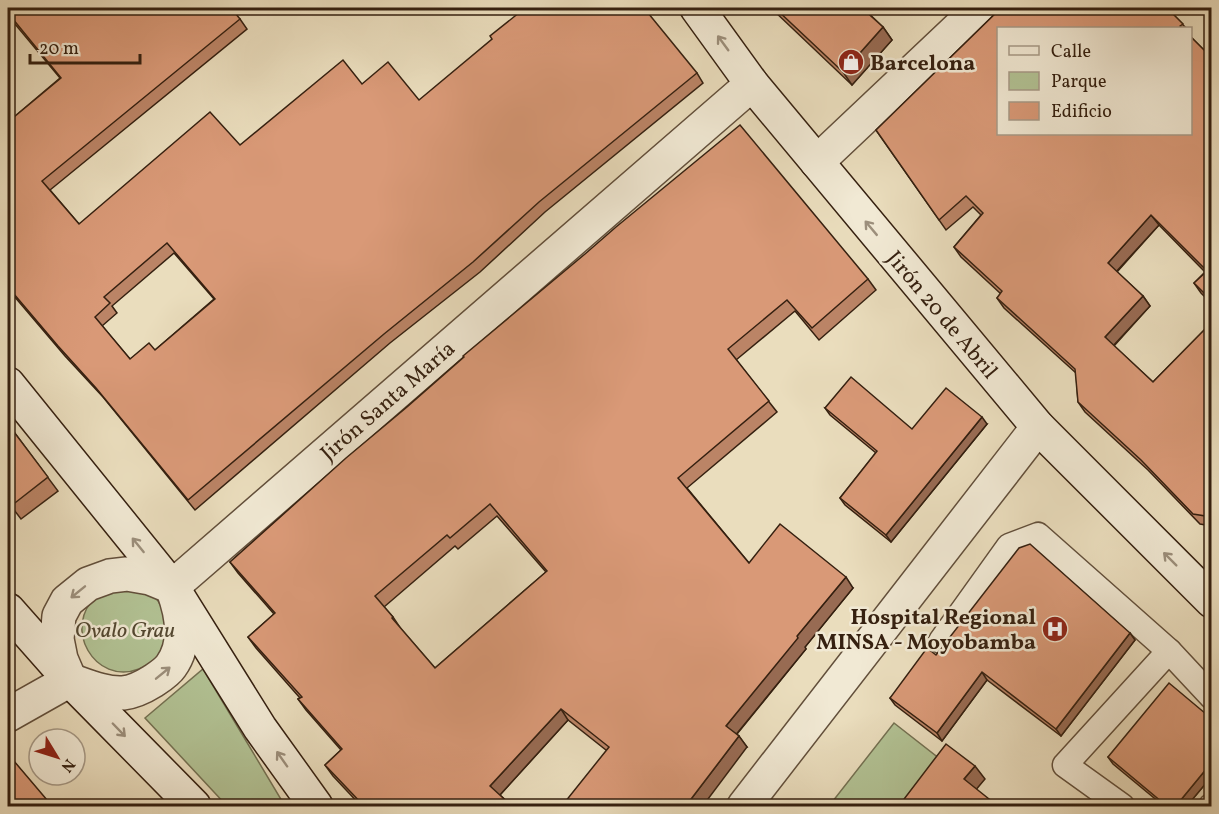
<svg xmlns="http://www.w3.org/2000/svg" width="1219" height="814" font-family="Vollkorn,serif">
<rect width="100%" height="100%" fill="#eaddbd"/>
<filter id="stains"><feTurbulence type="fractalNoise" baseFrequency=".00333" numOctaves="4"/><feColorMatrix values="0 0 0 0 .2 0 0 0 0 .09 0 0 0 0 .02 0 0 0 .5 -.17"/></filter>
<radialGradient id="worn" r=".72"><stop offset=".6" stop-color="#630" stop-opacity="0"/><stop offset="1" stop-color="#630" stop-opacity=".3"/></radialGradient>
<g fill="#b2c294" stroke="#747152" stroke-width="1.5">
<path d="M109,589c12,1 25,0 37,3 17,4 24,36 19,52 -1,2 -3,5 -4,8 -5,8 -13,13 -22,17 -44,17 -78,-42 -42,-73 3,-3 8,-5 12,-7z"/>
<polygon points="203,669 285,806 227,806 145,718"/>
<polygon points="894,723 945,763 911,806 829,806"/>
</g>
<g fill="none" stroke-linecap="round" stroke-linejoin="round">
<g stroke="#624f3b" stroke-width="27">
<g id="pedestrian">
<polyline points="941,641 1009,546 1038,535 1169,651 1212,697"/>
<polyline points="1122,806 1065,765 1169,651"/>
<polyline points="1211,806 1212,806"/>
</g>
</g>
<g stroke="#624f3b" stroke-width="36">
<g id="minor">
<polyline points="817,162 980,8"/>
<polyline points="172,587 752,84"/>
<polyline points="70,680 61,659 57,639 59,616 67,601 88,584 110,576 127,574 150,578 172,587"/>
<path d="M70,680c17,6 35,14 53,13 11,-1 22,-7 30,-12 6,-4 14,-9 18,-15 16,-22 11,-52 2,-76"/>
<polyline points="8,715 70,680"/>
<polyline points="744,806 1038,427"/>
</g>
</g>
<g stroke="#352010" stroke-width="36">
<g id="secondary">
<polyline points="697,8 752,84 1038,427 1212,601"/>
<polyline points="8,384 172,587 260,728 316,806"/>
<polyline points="8,610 70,680 194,806"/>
</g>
</g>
<use href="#pedestrian" stroke="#f1e9d4" stroke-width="24"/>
<use href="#minor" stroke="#f1e9d4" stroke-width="33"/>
<use href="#secondary" stroke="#f1e9d4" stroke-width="33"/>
</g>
<g fill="#bb8466" stroke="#352010" stroke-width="1.5" fill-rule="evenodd">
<path d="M8,8l232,11 7,10 -197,161 29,34 161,-79 122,-61 57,16 278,-27 6,10 -158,129 -65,60 -90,71 -195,167 -92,-113 -38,-41 -57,-67v-167l52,-44 -50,-60 -2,2zM174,253l40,46 -59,51 -25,9 -28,-33 15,-13 -5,-7z"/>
<polygon points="771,8 863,8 883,27 892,40 852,85"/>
<polygon points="1001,8 1167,8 1186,28 999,28 999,134 1191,134 1191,37 1212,58 1212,304 1201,293 1194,283 1205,272 1159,225 1117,272 1143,296 1150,306 1114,346 1153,382 1212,322 1212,526 1200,524 1148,470 1085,412 1078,402 1076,373 1004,308 997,298 1001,294 961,257 954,247 981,215 973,207 946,230 876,130"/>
<path d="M868,279l8,11 -57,50 -24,-29 -59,49 41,52 -90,76 62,75 104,25 -48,59 1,2 -69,85 10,13 -141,3 -38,-30 -68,75 13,12h-151l-29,-31 -8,-11 16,-15 -35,-40 -8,-11 2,-1 -44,-50 -8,-11 26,-23 -36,-41 -8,-11 234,-205zM497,516l49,56 -111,96 -34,-39 -8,-12 -9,-10 71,-61 3,3z"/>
<polygon points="825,408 912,429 987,424 891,542 845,505 840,498 876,453 830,415"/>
<polygon points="8,424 58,491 21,519 8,502"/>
<polygon points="1130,633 1135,640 1061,736 987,680 942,741 895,705 890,698 936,655"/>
<polygon points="1212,719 1212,776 1186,807 1165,807 1113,764 1108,757"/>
</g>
<g fill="#986b53" stroke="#352010" stroke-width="1.5">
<polygon points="883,27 892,40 852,85 843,72"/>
<polygon points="1151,215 1159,225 1115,273 1108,263"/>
<polygon points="1143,296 1150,306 1112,347 1105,337"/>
<polygon points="982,417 987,424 891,542 886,535"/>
<polygon points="846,577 853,588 805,647 806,649 734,737 726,726 797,636"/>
<polygon points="1130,633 1135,640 1061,736 1056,729"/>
<polygon points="982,672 987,680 942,741 937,733"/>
<polygon points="561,709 568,720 498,797 490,786"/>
<polygon points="739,736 747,747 702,807 685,807"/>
<polygon points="1212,762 1212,776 1186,807 1175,807"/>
<polygon points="975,766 985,779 974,792 964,779"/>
</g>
<g fill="#d99977" stroke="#352010" stroke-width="1.5" fill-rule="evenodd">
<path d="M8,8h223l9,11 -198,162 37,43 131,-112 30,33 103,-85 19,24 26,-22 31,38 73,-61 -2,-3 35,-28h119l53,65 -158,129 -66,60 -89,72 -196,166 -92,-112 -38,-42 -50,-59v-165l53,-44 -53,-65zM167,243l48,56 -60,51 -6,-7 -19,16 -35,-42 15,-14 -6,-6z"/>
<polygon points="775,8 862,8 883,27 843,72"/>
<polygon points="1001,8 1167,8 1183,24 1180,26 1182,28 999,28 999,134 1191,134 1191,37 1212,58 1212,301 1194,283 1207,271 1151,215 1108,263 1143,296 1105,337 1153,382 1212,322 1212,517 1193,514 1141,460 1078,402 1075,369 997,298 1002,291 954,247 983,213 966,196 939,220 876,130"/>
<path d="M740,125l128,154 -56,49 -25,-28 -59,49 41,52 -91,77 71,85 31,-39 66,53 -49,59 1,2 -72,88 13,10 -54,71h-124l48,-60 -48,-38 -71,77 23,21h-148l-40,-42 17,-16 -44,-50 4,-2 -54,-60 27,-24 -45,-51 116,-104 61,-51 57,-50 -1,-1 122,-102 31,-27zM490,504l57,67 -112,97 -43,-50 1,-1 -18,-21 72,-61 3,3z"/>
<polygon points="851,377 912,429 946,388 982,417 886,535 840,498 877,451 825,408"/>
<polygon points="8,424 48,477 11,506 8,501"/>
<polygon points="1030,544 1130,633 1056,729 982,672 937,733 890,698 927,648 936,655 1019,548"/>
<polygon points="1169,683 1212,719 1212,762 1175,807 1168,807 1108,757"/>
<polygon points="946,744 975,766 964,779 999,807 898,807"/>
<polygon points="8,754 53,807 8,807"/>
</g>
<defs><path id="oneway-shaft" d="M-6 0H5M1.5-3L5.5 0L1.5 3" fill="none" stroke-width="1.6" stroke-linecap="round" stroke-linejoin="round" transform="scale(1.5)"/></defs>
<g stroke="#9c8f7c">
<use href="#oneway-shaft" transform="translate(723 43) rotate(-126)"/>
<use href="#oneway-shaft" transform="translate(871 228) rotate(-130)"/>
<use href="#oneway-shaft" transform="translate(138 545) rotate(-129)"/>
<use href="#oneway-shaft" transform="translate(1170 559) rotate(-135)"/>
<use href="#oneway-shaft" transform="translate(78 592) rotate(141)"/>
<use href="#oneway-shaft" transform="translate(163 673) rotate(-39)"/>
<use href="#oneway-shaft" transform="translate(119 730) rotate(46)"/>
<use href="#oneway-shaft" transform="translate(282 759) rotate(-125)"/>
</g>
<defs>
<g id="shop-disc" transform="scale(1.35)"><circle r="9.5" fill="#8f2418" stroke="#f1e9d4"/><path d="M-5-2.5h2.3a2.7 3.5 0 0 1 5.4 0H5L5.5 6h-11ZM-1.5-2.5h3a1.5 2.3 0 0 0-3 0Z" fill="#fff"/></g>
<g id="hospital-disc" transform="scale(1.35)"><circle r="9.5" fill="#8f2418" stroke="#f1e9d4"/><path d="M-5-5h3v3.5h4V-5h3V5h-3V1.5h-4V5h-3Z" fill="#fff"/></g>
</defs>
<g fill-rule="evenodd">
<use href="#shop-disc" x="851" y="62"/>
<use href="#hospital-disc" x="1055" y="629"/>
</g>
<g text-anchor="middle" stroke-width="5" stroke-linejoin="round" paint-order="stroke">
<g font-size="22" font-weight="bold" fill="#352010" stroke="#f1e9d4" text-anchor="start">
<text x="870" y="70">Barcelona</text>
<text x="1036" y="624" text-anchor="end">Hospital Regional<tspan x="1036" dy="25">MINSA - Moyobamba</tspan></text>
</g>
<g font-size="22" fill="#352010" stroke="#f1e9d4">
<text transform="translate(943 314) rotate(50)" y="8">Jirón 20 de Abril</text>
<text transform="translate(387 400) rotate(-41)" y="8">Jirón Santa María</text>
</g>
<g font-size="22" font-style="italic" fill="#544831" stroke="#f1e9d4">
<text x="125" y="637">Ovalo Grau</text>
</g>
</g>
<rect width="1219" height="814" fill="none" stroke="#eaddbd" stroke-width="30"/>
<rect x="9" y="9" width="1201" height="796" fill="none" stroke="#352010" stroke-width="3"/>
<rect x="15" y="15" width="1189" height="784" fill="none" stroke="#352010" stroke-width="1.5"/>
<rect x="997" y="27" width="195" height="108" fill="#f1e9d4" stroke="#a69986" stroke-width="1.5"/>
<rect x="1009" y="46" width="30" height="9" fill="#f1e9d4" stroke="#a69986" stroke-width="1.5"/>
<text x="1051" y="57" font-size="18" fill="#352010">Calle</text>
<rect x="1009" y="72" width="30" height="18" fill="#b2c294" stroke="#a69986" stroke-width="1.5"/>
<text x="1051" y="87" font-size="18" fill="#352010">Parque</text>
<rect x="1009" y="102" width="30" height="18" fill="#d99977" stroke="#a69986" stroke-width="1.5"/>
<text x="1051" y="117" font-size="18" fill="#352010">Edificio</text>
<g transform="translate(57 757) rotate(128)"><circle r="28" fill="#f1e9d4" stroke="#a69986" stroke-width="1.5"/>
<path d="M0-4.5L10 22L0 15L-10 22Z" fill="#8f2418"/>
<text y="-9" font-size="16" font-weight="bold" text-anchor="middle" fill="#352010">N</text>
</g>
<path d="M30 54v9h110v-9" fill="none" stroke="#352010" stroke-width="3"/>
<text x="39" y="54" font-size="18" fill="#352010" stroke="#f1e9d4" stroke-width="4.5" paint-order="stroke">20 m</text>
<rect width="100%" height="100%" filter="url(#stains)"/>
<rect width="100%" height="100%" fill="url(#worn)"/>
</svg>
